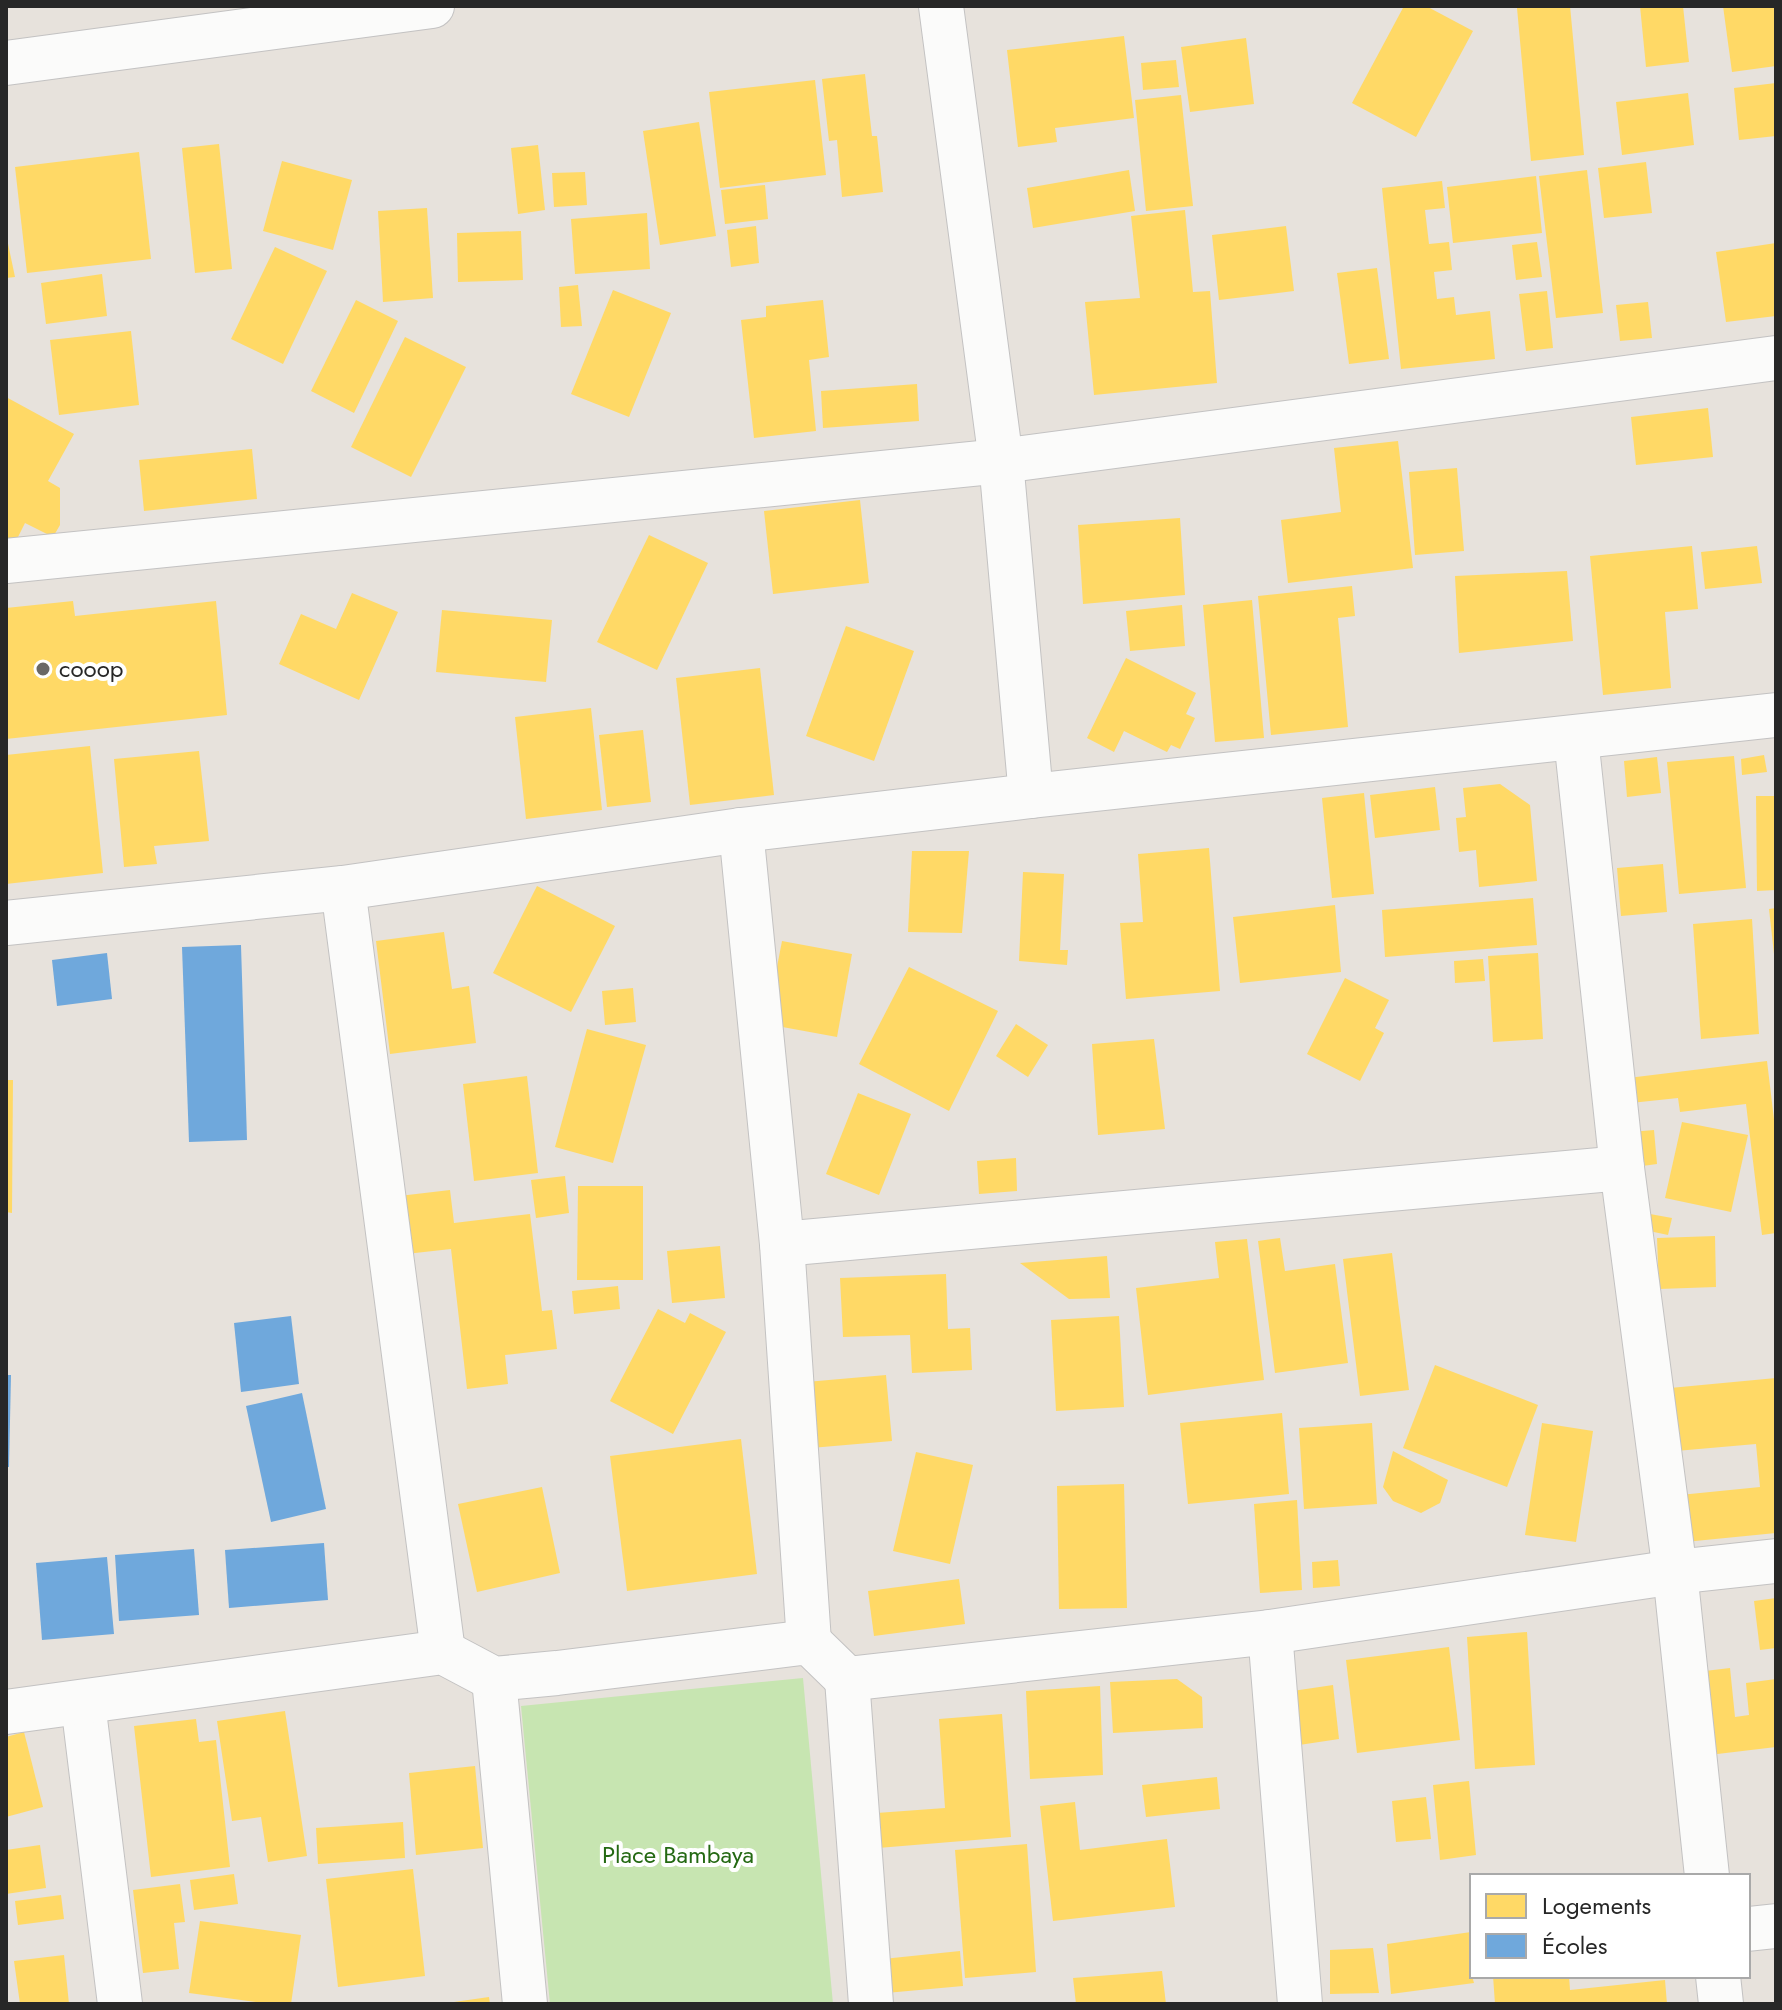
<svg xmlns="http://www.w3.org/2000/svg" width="1782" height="2010" font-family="Jost,sans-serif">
<rect width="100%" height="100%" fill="#e7e2dc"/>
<polygon fill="#c7e5b1" points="803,1678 833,2004 550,2004 521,1706"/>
<g fill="#ffd966">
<polygon points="1404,6 1426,6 1473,31 1416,137 1352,103"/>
<polygon points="1543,6 1570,6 1584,155 1531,161 1517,8"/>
<polygon points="1640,6 1683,6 1689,62 1646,67"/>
<polygon points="1723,6 1776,6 1776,66 1732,72"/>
<polygon points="1124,36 1134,118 1055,128 1057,142 1018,147 1007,50"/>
<polygon points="1246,38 1254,104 1190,112 1181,47"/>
<polygon points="1176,60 1179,87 1143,90 1141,63"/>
<polygon points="865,74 872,136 877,136 883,192 842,197 837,140 829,141 822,79"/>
<polygon points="815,80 826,175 720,188 709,92"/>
<polygon points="1776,83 1776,136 1739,140 1734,88"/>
<polygon points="1688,93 1694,145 1622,155 1616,102"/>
<polygon points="1181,95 1193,206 1146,211 1135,100"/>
<polygon points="699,122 716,236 660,245 643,131"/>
<polygon points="219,144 232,269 195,273 182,148"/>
<polygon points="538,145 545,210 518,214 511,148"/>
<polygon points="139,152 151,259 27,273 15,167"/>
<polygon points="282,161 352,180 333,250 263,231"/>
<polygon points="1646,162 1652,213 1604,218 1598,168"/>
<polygon points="1129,170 1135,211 1033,228 1027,188"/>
<polygon points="1587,170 1603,313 1556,318 1539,176"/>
<polygon points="585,172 587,205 554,207 552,173"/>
<polygon points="1536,176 1542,233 1453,243 1447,187"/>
<polygon points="1442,181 1445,208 1425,210 1429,244 1449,242 1452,270 1434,272 1437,299 1454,297 1456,315 1490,311 1495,359 1401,369 1382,188"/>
<polygon points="765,185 768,219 725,224 721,190"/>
<polygon points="427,208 433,298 383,302 378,211"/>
<polygon points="1185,210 1193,292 1210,291 1217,383 1094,395 1085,302 1140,298 1131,216"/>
<polygon points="647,213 650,269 575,274 571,219"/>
<polygon points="756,226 759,263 731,267 727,230"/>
<polygon points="1286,226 1294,291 1219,300 1212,235"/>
<polygon points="521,231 523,280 458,282 457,233"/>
<polygon points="6,234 15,277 6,278"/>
<polygon points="1537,242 1542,277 1516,280 1512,245"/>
<polygon points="1776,243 1776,316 1726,322 1716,252"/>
<polygon points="275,247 327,271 283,364 231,339"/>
<polygon points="1377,268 1389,359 1349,364 1337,273"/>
<polygon points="102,274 107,316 46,324 41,283"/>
<polygon points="578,285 582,326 561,327 559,287"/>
<polygon points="613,290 671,313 629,417 571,394"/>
<polygon points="1547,291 1553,348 1526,351 1519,294"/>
<polygon points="356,300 398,321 354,413 311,391"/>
<polygon points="823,300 829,357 809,360 816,431 754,438 741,320 766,317 766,306"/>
<polygon points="1648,302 1652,338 1620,341 1616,305"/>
<polygon points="131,331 139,405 59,415 50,340"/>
<polygon points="405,337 466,367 411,477 351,447"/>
<polygon points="917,384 919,421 823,428 821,391"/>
<polygon points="6,397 74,434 48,481 60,488 60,525 53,537 25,523 14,545 6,542"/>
<polygon points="1708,408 1713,457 1636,465 1631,417"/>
<polygon points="1398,441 1413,568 1288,583 1281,520 1341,512 1334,448"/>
<polygon points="252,449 257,499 144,511 139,460"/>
<polygon points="1457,468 1464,551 1415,555 1409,472"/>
<polygon points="860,500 869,583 773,594 764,511"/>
<polygon points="1180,518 1185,595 1083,604 1078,525"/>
<polygon points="649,535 708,563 657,670 597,642"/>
<polygon points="1692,546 1698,609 1665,612 1671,688 1603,695 1590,556"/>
<polygon points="1757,546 1762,583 1705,589 1701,552"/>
<polygon points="1567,571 1573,641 1459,653 1455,576"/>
<polygon points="1352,586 1355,616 1338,618 1348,727 1271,735 1258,596"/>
<polygon points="352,593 398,612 359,700 279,664 301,614 336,629"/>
<polygon points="1252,600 1264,738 1215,742 1203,605"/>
<polygon points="73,601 75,616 216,601 227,715 6,739 6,608"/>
<polygon points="1182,605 1185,646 1130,651 1126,611"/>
<polygon points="442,610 552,620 546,682 436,672"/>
<polygon points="846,626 914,651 874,761 806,736"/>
<polygon points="1126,658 1196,693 1186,714 1195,718 1180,749 1171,745 1167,752 1124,731 1114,752 1087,738"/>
<polygon points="760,668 774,795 690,805 676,678"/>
<polygon points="591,708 602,810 526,819 515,717"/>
<polygon points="643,730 651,802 607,807 599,735"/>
<polygon points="90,746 103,873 6,884 6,755"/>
<polygon points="199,751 209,841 154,846 157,864 124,867 114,759"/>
<polygon points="1764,755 1767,772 1742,775 1741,759"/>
<polygon points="1734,756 1746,888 1679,894 1667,762"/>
<polygon points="1657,757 1661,793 1627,797 1624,761"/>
<polygon points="1500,784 1530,805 1537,881 1479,887 1476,850 1459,852 1456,818 1466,817 1463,788"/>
<polygon points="1435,787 1440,830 1375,838 1370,795"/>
<polygon points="1364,793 1374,894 1332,898 1322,798"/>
<polygon points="1756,796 1776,796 1776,890 1757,891"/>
<polygon points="1209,848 1220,991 1126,999 1120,923 1143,922 1138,854"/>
<polygon points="912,851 969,851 962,933 908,932"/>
<polygon points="1663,864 1667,912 1621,916 1617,868"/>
<polygon points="1023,872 1064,874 1060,950 1068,950 1067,965 1019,961"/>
<polygon points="537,886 615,926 571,1012 493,973"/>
<polygon points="1533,898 1537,945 1385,957 1382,910"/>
<polygon points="1335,905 1341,972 1240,983 1233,917"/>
<polygon points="1776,908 1776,953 1774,954 1769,909"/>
<polygon points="1752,919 1759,1034 1701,1039 1693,924"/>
<polygon points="444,932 452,989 469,986 476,1043 390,1054 376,941"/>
<polygon points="782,941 852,954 837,1037 766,1024"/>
<polygon points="1538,953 1543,1039 1493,1042 1488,956"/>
<polygon points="1483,959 1485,981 1455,983 1454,961"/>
<polygon points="909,967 998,1011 949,1111 859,1064"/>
<polygon points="1345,978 1389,1000 1375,1028 1384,1033 1360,1081 1307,1054"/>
<polygon points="633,988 636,1022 605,1025 602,991"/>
<polygon points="1016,1024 1048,1045 1028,1077 996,1056"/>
<polygon points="587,1029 646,1045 613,1163 555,1147"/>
<polygon points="1154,1039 1165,1129 1098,1135 1092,1044"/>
<polygon points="1767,1061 1776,1136 1776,1233 1762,1235 1746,1104 1680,1112 1678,1098 1631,1103 1628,1078"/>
<polygon points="527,1076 538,1173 474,1181 463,1084"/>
<polygon points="6,1080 13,1080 12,1213 6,1212"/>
<polygon points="858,1093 911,1114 879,1195 826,1174"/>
<polygon points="1682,1122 1748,1135 1731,1212 1665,1198"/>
<polygon points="1654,1130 1657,1164 1635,1167 1631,1132"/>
<polygon points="1016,1158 1017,1191 979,1194 977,1161"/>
<polygon points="565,1176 569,1213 536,1218 531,1180"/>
<polygon points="578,1186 643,1186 643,1280 577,1280"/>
<polygon points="450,1190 454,1223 530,1214 542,1311 552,1310 557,1349 505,1355 508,1384 467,1389 451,1249 406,1254 399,1196"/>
<polygon points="1639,1212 1672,1218 1668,1235 1635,1228"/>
<polygon points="1715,1236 1716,1287 1659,1289 1657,1238"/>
<polygon points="1280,1238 1285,1271 1335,1264 1348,1363 1275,1373 1258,1241"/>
<polygon points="1247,1239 1264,1380 1148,1395 1136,1288 1219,1278 1215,1242"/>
<polygon points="720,1246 725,1298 672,1303 667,1251"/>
<polygon points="1392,1253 1409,1390 1360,1396 1343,1259"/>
<polygon points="1107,1256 1110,1298 1069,1299 1020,1263"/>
<polygon points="946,1274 948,1329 970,1328 972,1370 912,1373 910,1335 843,1337 840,1278"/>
<polygon points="618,1286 620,1309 574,1314 572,1291"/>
<polygon points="658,1309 685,1323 690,1313 726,1332 673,1434 610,1401"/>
<polygon points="1119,1316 1124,1407 1056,1411 1051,1320"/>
<polygon points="1435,1365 1538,1405 1507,1487 1403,1448"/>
<polygon points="886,1375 892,1441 811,1448 806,1382"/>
<polygon points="1776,1378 1776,1533 1685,1542 1680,1495 1760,1487 1756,1444 1676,1451 1670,1388"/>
<polygon points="1282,1413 1289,1494 1188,1504 1180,1423"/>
<polygon points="1372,1423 1377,1504 1304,1509 1299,1428"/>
<polygon points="1542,1423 1593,1431 1576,1542 1525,1535"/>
<polygon points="741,1439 757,1574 627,1591 610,1456"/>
<polygon points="1393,1451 1448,1480 1440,1503 1421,1513 1393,1501 1383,1487"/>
<polygon points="916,1452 973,1465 950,1564 893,1551"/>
<polygon points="1124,1484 1127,1608 1059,1609 1057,1486"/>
<polygon points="542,1487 560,1573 477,1592 458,1504"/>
<polygon points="1297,1500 1302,1590 1260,1593 1254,1504"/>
<polygon points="1338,1560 1340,1586 1313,1588 1312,1562"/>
<polygon points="959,1579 965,1624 874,1636 868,1591"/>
<polygon points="1776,1598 1776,1648 1760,1650 1754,1601"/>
<polygon points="1527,1632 1535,1765 1475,1769 1467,1637"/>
<polygon points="1449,1647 1460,1740 1357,1753 1346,1660"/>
<polygon points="1730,1668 1735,1717 1749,1715 1746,1683 1776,1679 1776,1747 1709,1755 1688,1673"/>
<polygon points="1177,1679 1202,1697 1203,1728 1113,1733 1110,1682"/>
<polygon points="1333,1685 1339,1739 1286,1747 1279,1693"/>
<polygon points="1100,1686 1103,1775 1030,1779 1026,1691"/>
<polygon points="285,1711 307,1856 268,1862 261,1817 232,1821 217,1721"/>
<polygon points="1002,1714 1011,1837 866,1849 863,1814 945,1808 939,1719"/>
<polygon points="196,1719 199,1742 216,1740 230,1867 151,1877 134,1726"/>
<polygon points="24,1732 43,1807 6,1817 6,1737"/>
<polygon points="475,1766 483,1848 416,1855 409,1773"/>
<polygon points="1217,1777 1220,1809 1146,1817 1142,1785"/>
<polygon points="1469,1781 1476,1855 1440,1860 1433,1785"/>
<polygon points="1426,1797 1431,1839 1396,1842 1392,1801"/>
<polygon points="1075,1802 1080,1850 1167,1839 1175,1907 1053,1921 1040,1806"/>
<polygon points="403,1822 405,1858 318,1864 316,1828"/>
<polygon points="1027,1844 1036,1972 965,1978 955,1850"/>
<polygon points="40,1845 46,1888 6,1894 6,1850"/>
<polygon points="413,1869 425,1976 338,1987 326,1879"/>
<polygon points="234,1874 238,1904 194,1910 190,1880"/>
<polygon points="180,1884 185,1922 174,1923 179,1969 143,1973 133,1890"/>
<polygon points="61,1895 64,1919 18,1925 15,1901"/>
<polygon points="200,1921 301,1935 291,2004 271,2004 189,1993"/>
<polygon points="1471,1932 1472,1976 1474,1983 1391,1994 1387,1944"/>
<polygon points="1373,1948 1379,1993 1330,1994 1330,1950"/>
<polygon points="960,1951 963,1986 886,1993 883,1959"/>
<polygon points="64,1955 69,2004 20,2004 14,1961"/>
<polygon points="1162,1971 1166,2004 1076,2004 1073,1978"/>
<polygon points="1493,1976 1569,1976 1570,1990 1665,1980 1667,2004 1495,2004"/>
<polygon points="489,1997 490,2004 454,2004 454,2002"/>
</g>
<g fill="#6fa8dc">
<polygon points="241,945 247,1140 189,1142 182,947"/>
<polygon points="107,953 112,999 57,1006 52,960"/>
<polygon points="291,1316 299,1384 241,1392 234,1323"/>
<polygon points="6,1375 11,1375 9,1467 6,1467"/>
<polygon points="302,1393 326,1509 271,1522 246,1406"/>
<polygon points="324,1543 328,1600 229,1608 225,1550"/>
<polygon points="194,1549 199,1615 119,1621 115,1555"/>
<polygon points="107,1557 114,1634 42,1640 36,1563"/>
</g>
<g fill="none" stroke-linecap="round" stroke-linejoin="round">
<g stroke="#c3c2c2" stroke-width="46">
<g id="street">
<polyline points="941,6 1001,461 1031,796"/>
<polyline points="6,63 432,6"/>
<polyline points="6,561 1001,461 1776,358"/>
<polyline points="1576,738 1622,1168 1675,1572 1707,1876"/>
<polyline points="741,830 782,1244 809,1642"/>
<polyline points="343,888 443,1652"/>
<polyline points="6,923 343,888 741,830 1031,796 1776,715"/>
<polyline points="782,1244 1622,1168"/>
<polyline points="1270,1632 1300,2004"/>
<polyline points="494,1679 525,2004"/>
<polyline points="847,1679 871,2004"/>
<polyline points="83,1703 120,2004"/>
<polyline points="6,1712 443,1652 494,1679 557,1673 809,1642 847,1679 1270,1632 1675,1572 1776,1561"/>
<polyline points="1748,1929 1776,1926"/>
<polyline points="1718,1976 1721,2004"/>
</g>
</g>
<use href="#street" stroke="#fbfbfa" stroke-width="44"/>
</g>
<circle fill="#6a6866" stroke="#fff" stroke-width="3" cx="43" cy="669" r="8"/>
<g text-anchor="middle" stroke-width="8" stroke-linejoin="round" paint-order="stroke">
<g font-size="24" fill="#272727" stroke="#fff" text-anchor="start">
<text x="59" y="677">cooop</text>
</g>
<g font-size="24" fill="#246913" stroke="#fff">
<text x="678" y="1863">Place Bambaya</text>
</g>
</g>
<rect width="1782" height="2010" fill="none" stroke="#272727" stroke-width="16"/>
<rect x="1470" y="1874" width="280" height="104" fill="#ffffff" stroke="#a9a9a9" stroke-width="2"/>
<rect x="1486" y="1894" width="40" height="24" fill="#ffd966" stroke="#a9a9a9" stroke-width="2"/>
<text x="1542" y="1914" font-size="24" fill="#272727">Logements</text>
<rect x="1486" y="1934" width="40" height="24" fill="#6fa8dc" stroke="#a9a9a9" stroke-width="2"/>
<text x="1542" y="1954" font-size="24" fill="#272727">Écoles</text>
</svg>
